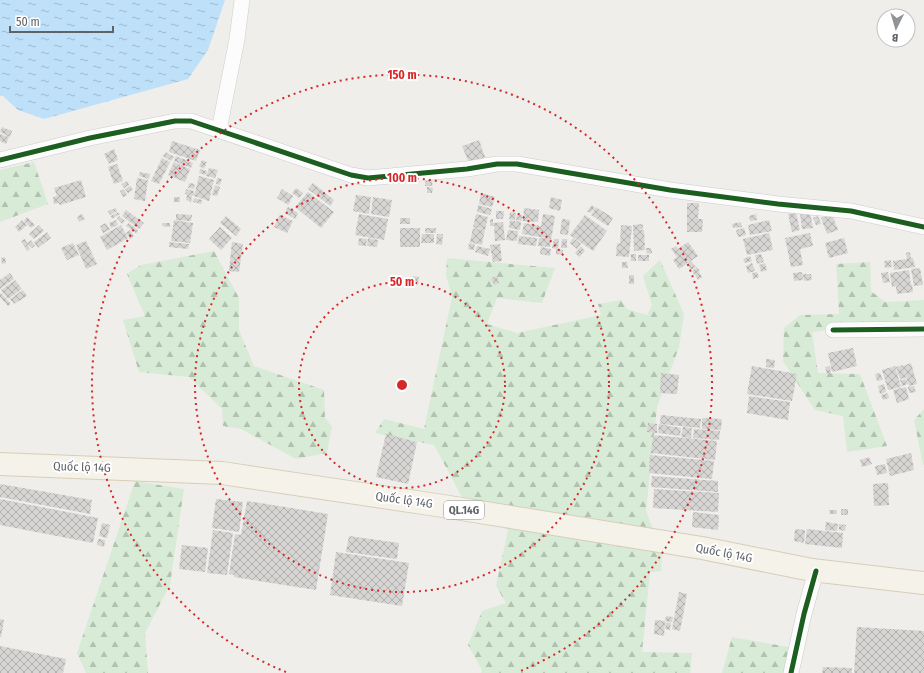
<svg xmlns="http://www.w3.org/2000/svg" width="924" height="673" font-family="'Fira Sans Condensed',sans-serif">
<defs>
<pattern id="forest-firs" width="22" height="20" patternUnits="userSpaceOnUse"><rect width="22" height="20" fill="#d8ebd6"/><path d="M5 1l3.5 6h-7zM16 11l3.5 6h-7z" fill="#b2c2b1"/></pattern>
<pattern id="water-ripples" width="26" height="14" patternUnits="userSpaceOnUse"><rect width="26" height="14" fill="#bfe0f9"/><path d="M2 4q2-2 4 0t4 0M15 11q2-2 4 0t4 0" fill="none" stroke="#9eb9cd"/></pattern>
<pattern id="building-cross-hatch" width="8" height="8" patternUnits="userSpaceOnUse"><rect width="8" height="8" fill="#d6d5d3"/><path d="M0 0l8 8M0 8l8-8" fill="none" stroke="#b1b0af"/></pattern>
</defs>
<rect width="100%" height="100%" fill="#efeeea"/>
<g fill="url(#forest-firs)">
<polygon points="34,162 48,204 0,222 0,170"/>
<polygon points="214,251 239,298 239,330 254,366 324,390 325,418 332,427 327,453 296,459 241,429 223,426 222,409 189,377 139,372 123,320 145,316 127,274 141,265"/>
<polygon points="447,258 555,268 542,303 497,298 487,324 517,333 601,315 598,304 621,300 627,309 647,315 652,305 643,276 660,260 684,314 679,347 657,407 646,511 662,552 661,571 650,572 642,652 692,653 690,673 481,673 482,670 468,645 482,611 506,603 496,586 508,530 463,499 434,445 375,433 384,419 424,429 452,297 446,275"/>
<polygon points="870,262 871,291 885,302 924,300 924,332 867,326 812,332 818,373 860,374 887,446 847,452 843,416 815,410 783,361 784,328 800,315 839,314 836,264"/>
<polygon points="924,409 924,465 923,465 914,420"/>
<polygon points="135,481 184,489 170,585 145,633 148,673 86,673 77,653"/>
<polygon points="732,637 794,648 788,673 722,673"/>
</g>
<polygon fill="url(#water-ripples)" points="0,0 225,0 208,50 188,79 44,119 18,110 3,96 0,96"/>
<g fill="url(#building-cross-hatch)">
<polygon points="2,127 12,131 10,137 0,132"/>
<polygon points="0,134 9,137 6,144 0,141"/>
<polygon points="479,140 485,157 469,163 462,146"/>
<polygon points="172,141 200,150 196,161 169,152"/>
<polygon points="114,149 118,160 109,164 104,154"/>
<polygon points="166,152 174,157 171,161 163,156"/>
<polygon points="176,156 193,163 191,168 174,161"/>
<polygon points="162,158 170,162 159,184 151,181"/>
<polygon points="202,160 207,162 204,169 199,166"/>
<polygon points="174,162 190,169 185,182 168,175"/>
<polygon points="117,164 123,181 114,184 108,167"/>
<polygon points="209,168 218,170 215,178 206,176"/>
<polygon points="200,169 207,171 205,175 199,173"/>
<polygon points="140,172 150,174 149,179 139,176"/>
<polygon points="199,176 214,180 209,201 194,196"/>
<polygon points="426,177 433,177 432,186 425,186"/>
<polygon points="137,178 148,180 145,201 134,199"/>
<polygon points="217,178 222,179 220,185 216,184"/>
<polygon points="81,180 86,197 60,205 59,203 54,204 53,197 57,196 54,188"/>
<polygon points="127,181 129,185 124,188 121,184"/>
<polygon points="189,183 195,184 194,189 188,188"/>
<polygon points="313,183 334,200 330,206 308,189"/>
<polygon points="215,185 220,187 217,196 212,195"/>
<polygon points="130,186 133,190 128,193 125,189"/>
<polygon points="427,187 433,188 432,193 427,193"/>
<polygon points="296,188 303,193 299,198 292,193"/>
<polygon points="124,189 127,195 123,197 120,191"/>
<polygon points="186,189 194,191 193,196 185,194"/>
<polygon points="282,189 293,196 288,205 277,198"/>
<polygon points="308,192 334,212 321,228 295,207"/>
<polygon points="481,193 495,197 492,207 479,204"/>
<polygon points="187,195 192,196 191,202 186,200"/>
<polygon points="356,195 371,197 369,214 353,211"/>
<rect x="174" y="197" width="6" height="5"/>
<polygon points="373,197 392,200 389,217 371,214"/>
<polygon points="551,197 562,200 560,211 549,208"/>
<polygon points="194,198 202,200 201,204 193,202"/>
<polygon points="687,203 699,203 698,219 703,219 702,232 687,232"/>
<polygon points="478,205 492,209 490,215 477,212"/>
<polygon points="592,205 595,208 590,213 587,211"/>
<polygon points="288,207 298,213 295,219 285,213"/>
<polygon points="596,207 613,218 608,226 591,215"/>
<polygon points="116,208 117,211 110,215 108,211"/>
<polygon points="524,208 539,210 538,222 523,221"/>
<polygon points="126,210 144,223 139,229 122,216"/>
<polygon points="496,211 504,211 503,219 496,219"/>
<polygon points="118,212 120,214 112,219 111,216"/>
<polygon points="510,212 516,213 515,220 509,219"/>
<polygon points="810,212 813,228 802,229 800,213"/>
<polygon points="796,213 800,230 792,232 788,214"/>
<polygon points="82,214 85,219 79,222 77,217"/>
<polygon points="176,214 192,215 191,221 176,220"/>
<polygon points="359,214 388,219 384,240 355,235"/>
<polygon points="476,214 488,217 485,230 473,227"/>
<polygon points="517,214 522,215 522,221 516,220"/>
<polygon points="543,214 555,216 550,247 538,246 539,238 546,238 522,234 524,223 541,226"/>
<polygon points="756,214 757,220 750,221 749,216"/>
<polygon points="832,214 838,230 827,234 821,218"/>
<polygon points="280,215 293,221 287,233 274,227"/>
<polygon points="585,215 607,231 593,251 570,235"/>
<polygon points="119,216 125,221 122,224 117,219"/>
<polygon points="226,216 241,229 236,236 220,223"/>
<polygon points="818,216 821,224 816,225 813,218"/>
<polygon points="27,217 35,225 31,228 24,221"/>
<rect x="400" y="218" width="10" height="6"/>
<polygon points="493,219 493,223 503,222 505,240 495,241 494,226 490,226 490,220"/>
<polygon points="562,219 570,220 568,235 560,234"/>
<polygon points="22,220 27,225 19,232 15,227"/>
<polygon points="116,220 118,225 111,228 109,223"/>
<polygon points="174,220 193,223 190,243 171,241"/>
<polygon points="510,220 521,222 520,230 509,228"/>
<polygon points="769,220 772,231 750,235 748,225"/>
<polygon points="741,222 742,227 733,228 732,224"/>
<polygon points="106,223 110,230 103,233 100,226"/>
<polygon points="129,223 138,230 136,233 126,226"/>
<polygon points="162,223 170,223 170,227 162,226"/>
<polygon points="643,224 643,229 638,230 644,230 645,250 634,251 633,225"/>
<polygon points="39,225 44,231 34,239 29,234"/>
<polygon points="121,225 128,238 107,250 100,237"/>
<polygon points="621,225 632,226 629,257 616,256 617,243 620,244"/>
<polygon points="220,227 232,238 221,250 209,239"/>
<rect x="400" y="228" width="20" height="19"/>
<rect x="425" y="228" width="11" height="5"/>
<polygon points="473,228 485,230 483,239 473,237 483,239 482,245 470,242"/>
<polygon points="744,228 746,235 738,237 736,230"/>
<polygon points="130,230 134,236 130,239 126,233"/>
<polygon points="508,230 518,231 517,241 506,240"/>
<polygon points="47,232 51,238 38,248 34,242"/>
<polygon points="769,233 773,250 747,255 743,239"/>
<polygon points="810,233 813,246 800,249 803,265 791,267 785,238"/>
<polygon points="422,234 434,234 434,243 421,243"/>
<polygon points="437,234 443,234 442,245 436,244"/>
<polygon points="519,236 537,238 536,246 518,244"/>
<polygon points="359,238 367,239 366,246 358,245"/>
<polygon points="368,238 378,240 377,247 367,246"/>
<polygon points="573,238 581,244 577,249 570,243"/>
<polygon points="844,238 848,253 829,258 825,243"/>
<polygon points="25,239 30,249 27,251 21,241"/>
<polygon points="554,239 559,239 558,249 552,248"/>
<polygon points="562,239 567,239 567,248 561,248"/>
<polygon points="31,240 35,246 32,248 27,243"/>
<polygon points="86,241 97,264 86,269 76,245"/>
<polygon points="169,242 189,244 188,249 169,247"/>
<polygon points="232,242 243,244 239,272 229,271"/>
<polygon points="688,242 698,256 679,269 673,260 677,257 671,249 676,246 678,249"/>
<polygon points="73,243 79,255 67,260 61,248"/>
<polygon points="469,243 475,244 474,250 468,249"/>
<polygon points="500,244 502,261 493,262 490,245"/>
<polygon points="477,246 490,249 488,256 475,252"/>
<polygon points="581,246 585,251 579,257 575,253"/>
<polygon points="541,247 551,249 550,256 540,254"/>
<polygon points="646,248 651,248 652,253 647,254"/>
<polygon points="556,249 563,250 563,255 556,254"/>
<polygon points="910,252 911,258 913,258 915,267 894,270 893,261 907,259 906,253"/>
<rect x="631" y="254" width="5" height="7"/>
<polygon points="761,254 764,262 757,264 755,255"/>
<rect x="638" y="255" width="11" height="6"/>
<polygon points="750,256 752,261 745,263 743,259"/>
<polygon points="5,257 6,263 2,264 1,258"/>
<polygon points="891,260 892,267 885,268 884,261"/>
<polygon points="691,261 696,267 691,270 687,265"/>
<polygon points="622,262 627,262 628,268 622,268"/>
<polygon points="752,263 755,271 748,273 746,266"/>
<polygon points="765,263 767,270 761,272 759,265"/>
<polygon points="697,267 700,271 694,275 692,271"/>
<polygon points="920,268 923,285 914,286 911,269"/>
<polygon points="909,270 911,285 912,284 913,292 897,294 896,286 892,287 890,273"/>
<polygon points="699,272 702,277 698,280 695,275"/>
<polygon points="757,272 759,277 753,279 752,273"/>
<polygon points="802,272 803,280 794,281 793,273"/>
<polygon points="888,272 890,282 883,283 881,273"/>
<polygon points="10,273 14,279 0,289 0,280"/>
<polygon points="803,274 811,274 812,280 804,281"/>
<rect x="629" y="275" width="5" height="9"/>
<polygon points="413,276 419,277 418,285 412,284"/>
<polygon points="497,276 499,283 494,285 491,278"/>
<polygon points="15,280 22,289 8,299 1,290"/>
<polygon points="23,290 27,296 14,304 10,299"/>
<polygon points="1,293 11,304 8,306 0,297 0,294"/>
<polygon points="853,348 857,366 832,372 828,353"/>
<polygon points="766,359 775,360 774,368 766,367"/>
<polygon points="911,363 917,384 909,386 903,366"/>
<polygon points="903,365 906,378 900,379 896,367"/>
<polygon points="752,366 797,374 792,401 747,394"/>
<polygon points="830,366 831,373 827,374 825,367"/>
<polygon points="895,366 901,387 888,390 882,370"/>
<polygon points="661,373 679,375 677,394 660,393"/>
<polygon points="880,373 883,380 877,381 875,374"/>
<polygon points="906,379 908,384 902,386 900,380"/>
<polygon points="884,384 886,392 880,394 878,386"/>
<polygon points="914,386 916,392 909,393 908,387"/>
<polygon points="906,387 909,399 897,403 893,390"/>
<polygon points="888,393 889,398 883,400 881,395"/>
<polygon points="749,396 790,402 788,420 747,413"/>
<polygon points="661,415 701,419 700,428 660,424"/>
<polygon points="702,418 722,419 721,430 702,429"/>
<polygon points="648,423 657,424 657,433 647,432"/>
<polygon points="659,424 681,428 680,436 658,433"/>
<polygon points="683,427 692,428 691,438 681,437"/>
<polygon points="694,429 720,431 719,440 693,438"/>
<polygon points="386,434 417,442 408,484 376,477"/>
<polygon points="653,435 717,441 715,460 651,453"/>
<polygon points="911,453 914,470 890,476 886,459"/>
<polygon points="650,455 714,461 712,479 649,473"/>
<polygon points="869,457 872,464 862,467 860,460"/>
<polygon points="885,464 887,473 877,475 875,466"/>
<polygon points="652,476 718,481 718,492 651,487"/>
<polygon points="888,483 889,505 874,506 873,484"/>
<polygon points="0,484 92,500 90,514 0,497"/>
<polygon points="654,489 719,493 718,512 653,508"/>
<polygon points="0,499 98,518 93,543 0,525"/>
<polygon points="216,499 243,502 239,532 212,528"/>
<polygon points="247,501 328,514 316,590 234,577 234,575 229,574 235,534 241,535"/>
<rect x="841" y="509" width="7" height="6"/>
<polygon points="829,510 837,510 837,514 830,514"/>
<polygon points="693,512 719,515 718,530 692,527"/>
<polygon points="826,522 838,524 837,531 825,530"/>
<polygon points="102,523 110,525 107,538 99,536"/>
<polygon points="839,524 846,525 845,531 839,530"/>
<polygon points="795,529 805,530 804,543 794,541"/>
<polygon points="807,529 843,533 842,548 805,544"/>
<polygon points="213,530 233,533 227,575 207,573"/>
<polygon points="349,536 399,543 397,559 346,552"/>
<polygon points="98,539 105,540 104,547 97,545"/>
<polygon points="182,545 208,548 205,572 179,569"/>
<polygon points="336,552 409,563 402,606 330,595"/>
<polygon points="679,592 687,594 680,631 672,629"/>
<polygon points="666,616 673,617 672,622 665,621"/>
<polygon points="0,619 4,620 1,637 0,637"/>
<polygon points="655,620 665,621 664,636 654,634"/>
<polygon points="666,622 671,623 670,630 665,629"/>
<polygon points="857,627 924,631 924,673 854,673"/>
<polygon points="0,646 66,659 63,673 0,673"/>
<polygon points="823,667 852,668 852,673 822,673"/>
</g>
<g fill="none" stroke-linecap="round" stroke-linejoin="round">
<g stroke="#cbcccc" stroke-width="16">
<g id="street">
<polyline points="219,130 237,39 242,0"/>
<polyline points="0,160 90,138 175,121 191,121 351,175 368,178 467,169 497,164 517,164 670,190 778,204 851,211 924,227"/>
<polyline points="833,330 924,329"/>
<polyline points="791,673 804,614 816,571"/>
</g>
</g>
<g stroke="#d7ceb8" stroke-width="24">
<polyline id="primary" points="0,464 222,473 443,506 702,548 812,570 924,583"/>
</g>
<use href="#street" stroke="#fdfcfc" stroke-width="15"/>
<use href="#primary" stroke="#f4f2e9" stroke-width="22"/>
<g stroke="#fff" stroke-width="8">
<g id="cycleway">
<polyline points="0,160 90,138 175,121 191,121 351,175 368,178 467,169 497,164 517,164 670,190 778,204 851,211 924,227"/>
<polyline points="833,330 924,329"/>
<polyline points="791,673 804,614 816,571"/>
</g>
</g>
<use href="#cycleway" stroke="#1b5e20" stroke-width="5"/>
</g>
<g fill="none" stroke="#d62828" stroke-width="2" stroke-dasharray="2 4">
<circle cx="402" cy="385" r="103"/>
<circle cx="402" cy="385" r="207"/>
<path d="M286 672A310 310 0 1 1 518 672"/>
</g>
<g text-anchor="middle" stroke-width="4" stroke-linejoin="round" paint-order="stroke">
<rect fill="#fff" stroke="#8f9295" stroke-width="1" x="444" y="501" width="40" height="18" rx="3"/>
<g font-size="11" font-weight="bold" fill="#5f6368">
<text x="464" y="514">QL.14G</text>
</g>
<g font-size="12" fill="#5f6368" stroke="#fff">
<text transform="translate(82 467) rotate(2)" y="4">Quốc lộ 14G</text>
<text transform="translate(404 500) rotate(8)" y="4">Quốc lộ 14G</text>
<text transform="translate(724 553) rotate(11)" y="4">Quốc lộ 14G</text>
</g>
</g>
<circle cx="402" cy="385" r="6" fill="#d62828" stroke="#fff" stroke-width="2"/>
<g font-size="12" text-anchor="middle" font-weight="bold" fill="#d62828" stroke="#fff" stroke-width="4" stroke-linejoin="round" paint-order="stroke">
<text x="402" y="79">150 m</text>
<text x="402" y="182">100 m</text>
<text x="402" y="286">50 m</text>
</g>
<g transform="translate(896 28) rotate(185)"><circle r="19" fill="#ffffff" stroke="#bfc1c3"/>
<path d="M0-3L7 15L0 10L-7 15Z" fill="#919496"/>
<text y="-6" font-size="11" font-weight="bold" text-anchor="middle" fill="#5f6368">B</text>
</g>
<path d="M10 26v6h103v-6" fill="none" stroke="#5f6368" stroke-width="2"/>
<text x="16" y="26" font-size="12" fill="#5f6368" stroke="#ffffff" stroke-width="3" paint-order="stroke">50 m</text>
</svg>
